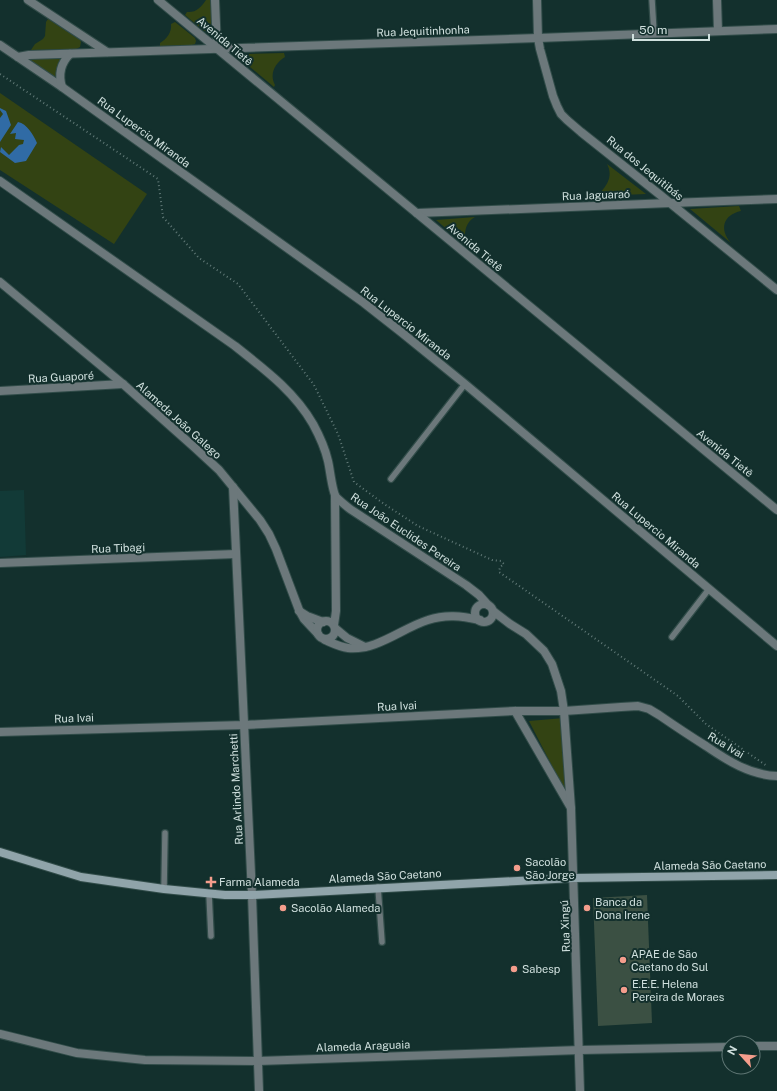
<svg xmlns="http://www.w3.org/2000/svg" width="777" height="1091" font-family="'Public Sans',sans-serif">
<rect width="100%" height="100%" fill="#13302d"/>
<polygon fill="#123a37" points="24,490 26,555 0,557 0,491"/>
<g fill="#334313">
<path d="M206,0h5v28l-2,4 -5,-1 -19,-16 2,-3c9,1 14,-5 19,-12z"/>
<polygon points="48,19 80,40 81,42 80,47 76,49 31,50 35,44 43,39 45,36 46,22"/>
<path d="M175,22l20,16 1,3 -1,3 -3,1 -32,1v-3c7,-4 12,-11 11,-19z"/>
<path d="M284,53l1,4c-10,6 -16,17 -10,28l-1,2 -30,-25v-4l4,-4z"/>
<polygon points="60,58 61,59 56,78 30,60 31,59"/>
<polygon points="0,93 147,194 114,244 0,170"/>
<path d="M607,164l39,30 -49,2c9,-9 17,-19 10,-32z"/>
<path d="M739,206l2,5c-18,4 -22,18 -10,32l-41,-34z"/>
<path d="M475,217c-11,6 -12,19 -7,30l-32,-27z"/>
<polygon points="564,718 568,797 529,721"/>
</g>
<g fill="#306ba5">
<polygon points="0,108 6,111 11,125 0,142 0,118 3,114 0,110"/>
<path d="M18,122c9,2 15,12 19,21l-11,18 -11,2 -15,-11 1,-5 8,8 10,-10 4,-1 1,-4 -9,-1 1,-6 -6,1z"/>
</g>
<polygon fill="#3b5043" points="647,895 652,1023 598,1026 593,898"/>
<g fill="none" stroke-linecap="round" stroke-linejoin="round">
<g stroke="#314c49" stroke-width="8">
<g id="service">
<polyline points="652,0 654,33"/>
<polyline points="391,479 465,384"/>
<polyline points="672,637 709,589"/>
<polyline points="378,887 382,942"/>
<polyline points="164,889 165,833"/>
<polyline points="209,894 211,936"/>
</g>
</g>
<g stroke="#314c49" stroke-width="10">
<g id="minor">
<polyline points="28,0 107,52"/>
<polyline points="215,0 217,49"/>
<polyline points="537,0 538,38 540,49 553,96 557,106 561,114 567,120 581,132 659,194 777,290"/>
<polyline points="717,0 718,31"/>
<polyline points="0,45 62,87 364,303 401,332 465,384 777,646"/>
<polyline points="18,57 29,55 538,38 777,29"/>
<path d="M62,87c-4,-13 -1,-24 8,-33"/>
<polyline points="417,213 670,203 777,199"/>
<polyline points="0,391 123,384"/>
<polyline points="0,563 236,554"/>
<polyline points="334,625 336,611 335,496"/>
<polyline points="515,711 571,808"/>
<path d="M0,732l244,-7 271,-14h49l57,-4 17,-1 11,3 10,6c16,11 31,21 47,31 22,15 44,29 71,30"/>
</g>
</g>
<g stroke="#314c49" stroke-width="10">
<g id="tertiary">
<polyline points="158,0 777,510"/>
<path d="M0,181l235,165c29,23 59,45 78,78 6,11 12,24 15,37 2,8 4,30 8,36 4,4 9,8 14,12l116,76 13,10 9,10"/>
<polyline points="0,282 123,384 194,447 219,470 260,520 269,534 276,549 299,610 304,619 318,634"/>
<polyline points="233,487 252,895 259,1091"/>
<circle cx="484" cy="613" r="9"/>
<polyline points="299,611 307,616 323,622"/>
<polyline points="493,611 510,624 526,634 544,651 552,664 561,691 564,711 571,808 580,1091"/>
<circle cx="326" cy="630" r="9"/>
<polyline points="335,628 347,638 365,647"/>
<path d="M325,640c7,3 15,7 23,8 29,3 54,-20 80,-28 18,-6 33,-4 52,0"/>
<polyline points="0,1034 77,1053 145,1060 258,1061 580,1050 729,1047"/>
<polyline points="753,1046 777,1046"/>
</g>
</g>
<g stroke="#314c49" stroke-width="10">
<polyline id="secondary" points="0,852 81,877 164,889 225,895 252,895 574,878 777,875"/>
</g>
<polyline stroke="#617977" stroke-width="2" stroke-dasharray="1 3" stroke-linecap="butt" points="0,74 158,179 163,217 199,258 238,284 314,385 338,434 354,482 384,504 418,526 492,560 501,561 504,564 500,567 499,572 678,696 706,724 767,766"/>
<use href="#service" stroke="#6c787b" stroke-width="5.5"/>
<use href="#minor" stroke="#6c787b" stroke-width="8"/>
<use href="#tertiary" stroke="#6c787b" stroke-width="8"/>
<use href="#secondary" stroke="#90a4aa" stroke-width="8"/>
</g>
<g fill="#f49d8c" stroke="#13302d" stroke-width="1.5">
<circle cx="517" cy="868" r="4"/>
<path d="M209 876h4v4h4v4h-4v4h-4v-4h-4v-4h4z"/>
<circle cx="283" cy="908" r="4"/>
<circle cx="587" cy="908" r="4"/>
<circle cx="623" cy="960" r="4"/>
<circle cx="514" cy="969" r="4"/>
<circle cx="624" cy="990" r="4"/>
</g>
<g text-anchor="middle" stroke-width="4" stroke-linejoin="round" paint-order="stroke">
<g font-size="11" fill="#d0e0de" stroke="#13302d">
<text transform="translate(423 31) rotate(-2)" y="4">Rua Jequitinhonha</text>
<text transform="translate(225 41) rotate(40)" y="4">Avenida Tietê</text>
<text transform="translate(144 132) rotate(36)" y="4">Rua Lupercio Miranda</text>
<text transform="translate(645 168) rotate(39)" y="4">Rua dos Jequitibás</text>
<text transform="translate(596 195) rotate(-2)" y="4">Rua Jaguaraó</text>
<text transform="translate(475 247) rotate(40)" y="4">Avenida Tietê</text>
<text transform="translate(406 323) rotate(38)" y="4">Rua Lupercio Miranda</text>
<text transform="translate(61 377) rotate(-3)" y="4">Rua Guaporé</text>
<text transform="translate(179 420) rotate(42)" y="4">Alameda João Galego</text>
<text transform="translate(725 453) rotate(39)" y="4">Avenida Tietê</text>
<text transform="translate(656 530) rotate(40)" y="4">Rua Lupercio Miranda</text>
<text transform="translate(406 532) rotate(34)" y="4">Rua João Euclides Pereira</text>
<text transform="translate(118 548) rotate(-2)" y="4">Rua Tibagi</text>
<text transform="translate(397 706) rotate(-3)" y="4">Rua Ivai</text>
<text transform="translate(74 718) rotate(-2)" y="4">Rua Ivai</text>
<text transform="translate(726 745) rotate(31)" y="4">Rua Ivai</text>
<text transform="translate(236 789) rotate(-93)" y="4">Rua Arlindo Marchetti</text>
<text transform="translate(710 865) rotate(-1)" y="4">Alameda São Caetano</text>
<text transform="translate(385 876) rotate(-3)" y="4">Alameda São Caetano</text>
<text transform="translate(565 926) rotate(-92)" y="4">Rua Xingú</text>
<text transform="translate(363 1046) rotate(-2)" y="4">Alameda Araguaia</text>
</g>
<g font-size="11" fill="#d0e0de" stroke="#13302d" text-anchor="start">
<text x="525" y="866">Sacolão<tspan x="525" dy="13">São Jorge</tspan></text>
<text x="219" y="886">Farma Alameda</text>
<text x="595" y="906">Banca da<tspan x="595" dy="13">Dona Irene</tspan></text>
<text x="291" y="912">Sacolão Alameda</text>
<text x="631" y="958">APAE de São<tspan x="631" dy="13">Caetano do Sul</tspan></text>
<text x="522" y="973">Sabesp</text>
<text x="632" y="988">E.E.E. Helena<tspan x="632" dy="13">Pereira de Moraes</tspan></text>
</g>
</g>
<g transform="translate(741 1055) rotate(297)"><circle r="19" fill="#13302d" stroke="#5f7674"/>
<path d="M0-3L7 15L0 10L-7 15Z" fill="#f49d8c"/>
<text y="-6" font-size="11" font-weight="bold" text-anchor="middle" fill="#d0e0de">N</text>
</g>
<path d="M633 34v6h76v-6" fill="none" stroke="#d0e0de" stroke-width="2"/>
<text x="639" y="34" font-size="12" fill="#d0e0de" stroke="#13302d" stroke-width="3" paint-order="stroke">50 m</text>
</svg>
